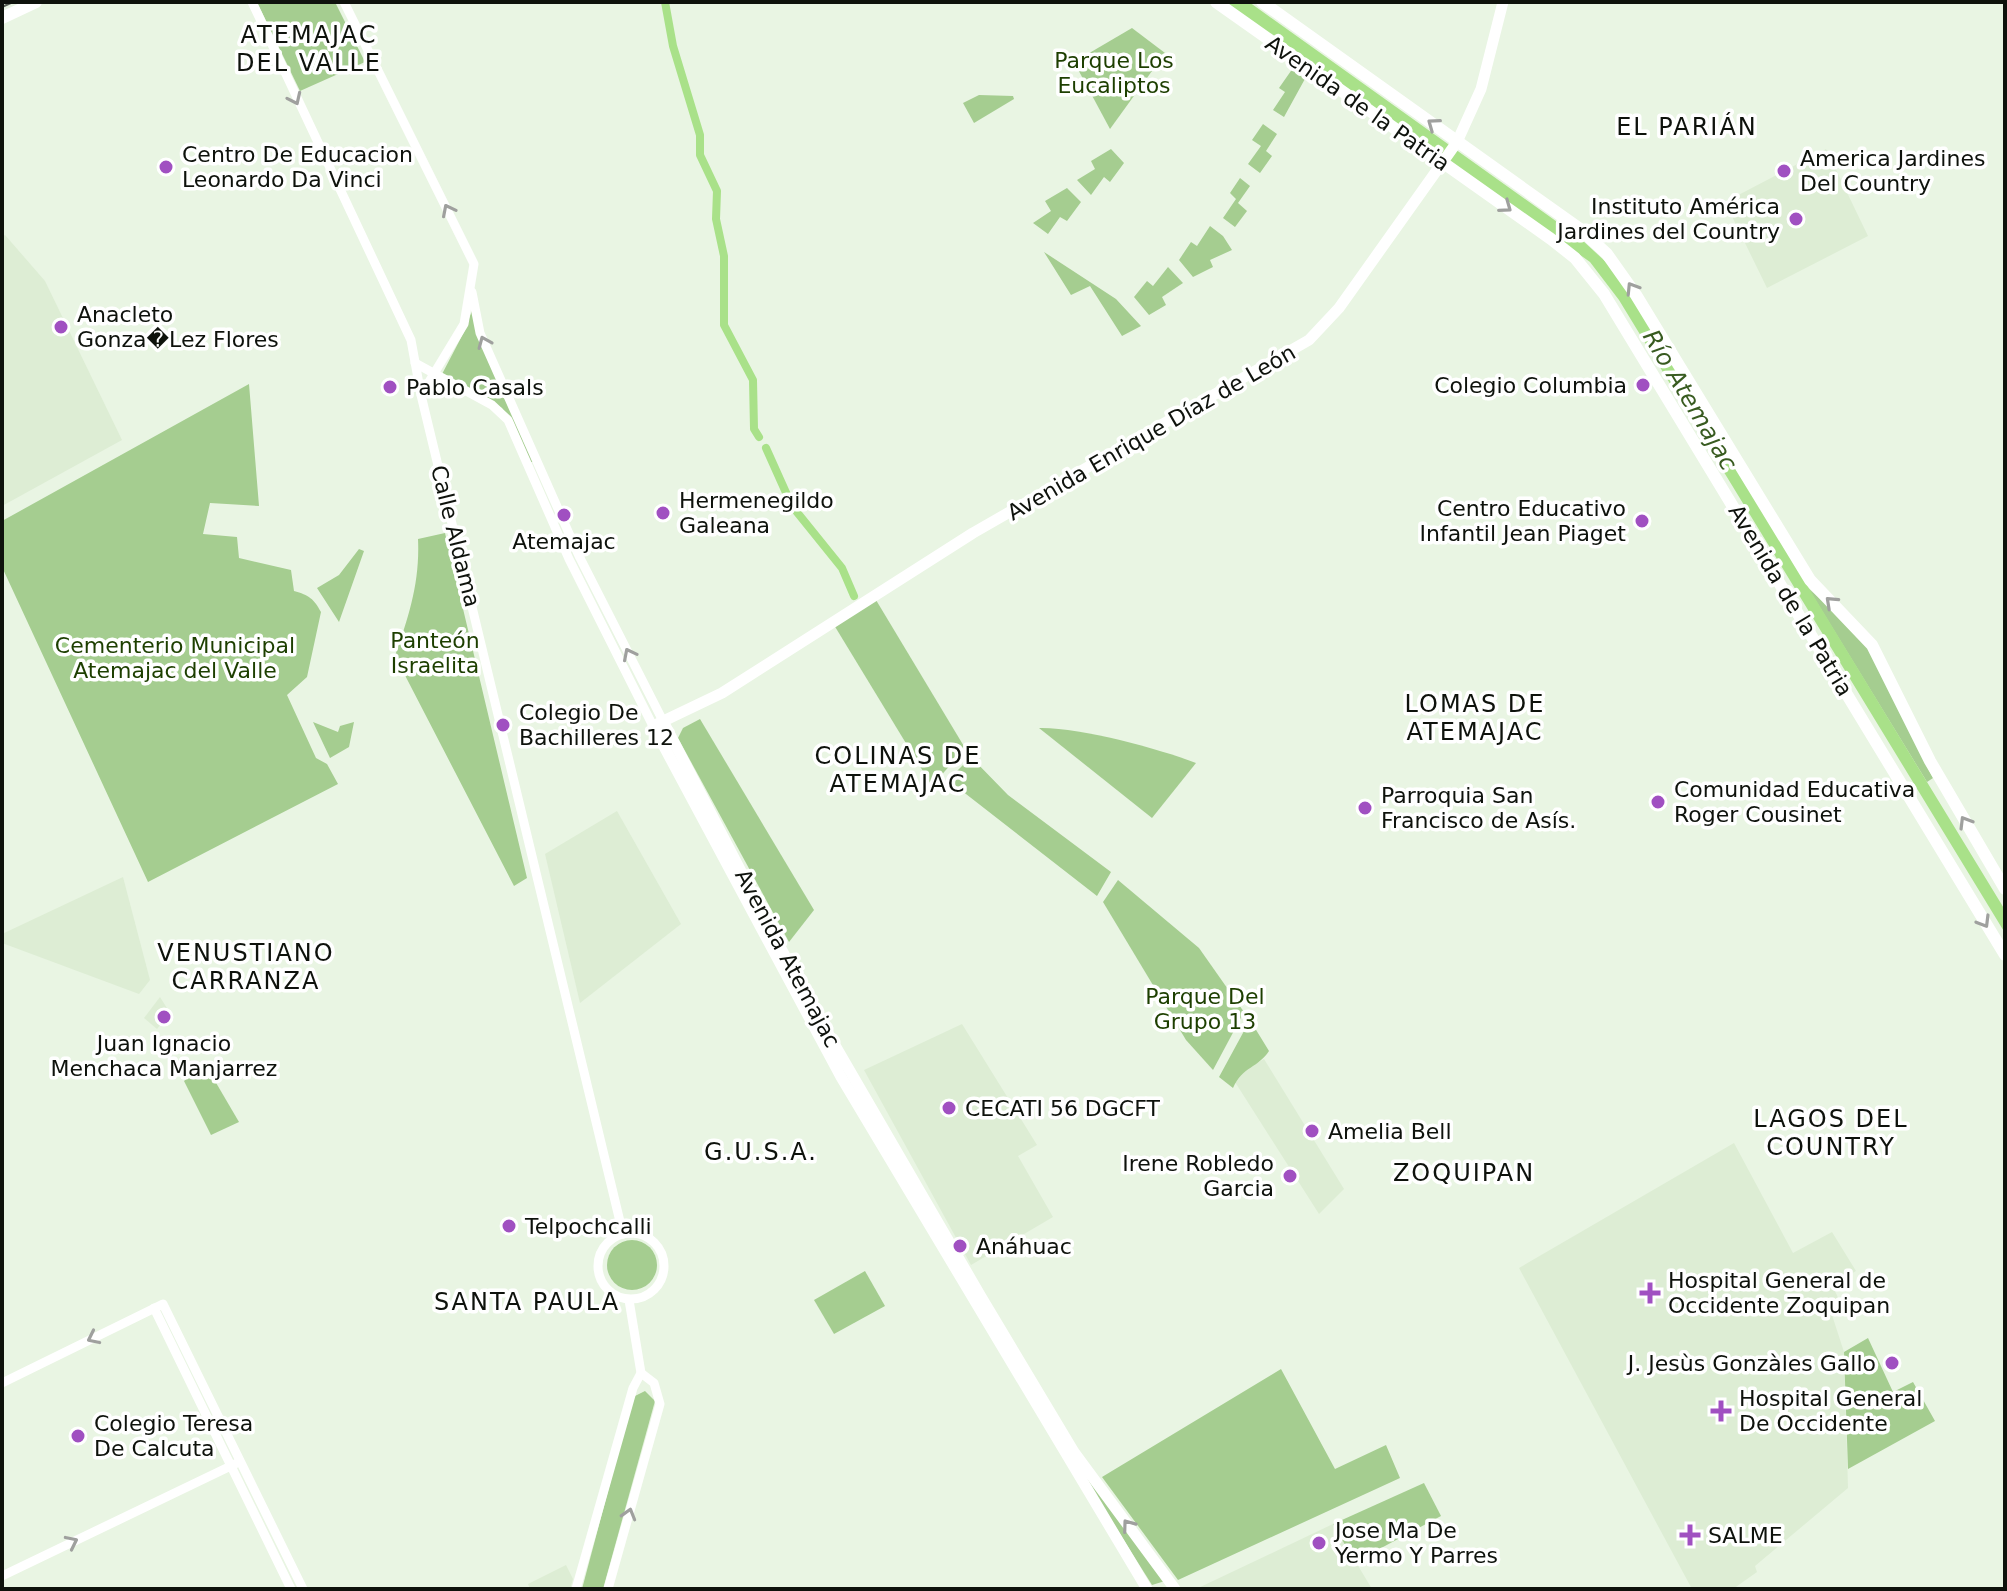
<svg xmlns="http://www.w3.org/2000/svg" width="2007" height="1591" font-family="'DejaVu Sans',sans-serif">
<rect width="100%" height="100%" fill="#e9f5e3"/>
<g fill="#ddedd4">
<polygon points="1826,149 1868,236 1767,288 1725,202"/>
<polygon points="5,235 45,281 122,440 2,506 2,237"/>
<polygon points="617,811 681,924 580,1003 545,854"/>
<polygon points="123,877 150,980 139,994 2,943 2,934"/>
<polygon points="160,997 170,1013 157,1029 144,1018"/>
<polygon points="962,1024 1037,1145 1018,1156 1053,1217 971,1265 864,1070"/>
<polygon points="1264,1059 1344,1189 1319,1214 1235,1082 1240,1073"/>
<polygon points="1734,1143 1793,1253 1832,1232 1856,1271 1832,1285 1843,1308 1832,1315 1844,1352 1848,1488 1755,1566 1757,1572 1733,1589 1692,1589 1519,1268"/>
<polygon points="1333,1524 1372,1589 1196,1589"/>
<polygon points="566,1565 573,1579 570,1589 530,1589 528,1584"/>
</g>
<g fill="#a5cd90">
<polygon points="257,2 335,2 365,62 300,91"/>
<polygon points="1132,28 1165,53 1110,129 1074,62"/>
<polygon points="1293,68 1306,77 1284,117 1273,110 1285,92 1279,88"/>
<polygon points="979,95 1013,96 1014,99 974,123 963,103"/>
<polygon points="1263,124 1277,134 1266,151 1272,156 1260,173 1248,164 1261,146 1252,140"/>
<polygon points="1111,149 1124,163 1110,182 1104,177 1091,195 1077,180 1095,169 1091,161"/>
<polygon points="1240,178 1250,186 1238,203 1247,211 1235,227 1223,218 1236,199 1230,193"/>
<polygon points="1067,188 1081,202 1067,221 1060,217 1048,234 1033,223 1051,211 1045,201"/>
<polygon points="1210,226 1223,236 1232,250 1210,260 1213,267 1193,277 1179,260 1191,242 1197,246"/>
<polygon points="1044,252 1116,299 1141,326 1122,336 1090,286 1071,295"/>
<polygon points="1168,267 1183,283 1162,297 1166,305 1149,315 1134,297 1147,281 1153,286"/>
<polygon points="473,308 535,462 530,462 502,408 441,376 464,332"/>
<path d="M249,384l10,122 -49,-3 -7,31 34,3 2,21 52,12 3,21c15,4 20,8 27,21l-14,65 -20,18 29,63 11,6 11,20 -190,98 -146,-315v-46z"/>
<path d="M445,533l82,345 -13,8 -119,-230c14,-40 25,-74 23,-117z"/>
<polygon points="359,549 364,551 339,622 317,588 339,575"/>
<polygon points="1808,588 1852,627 1867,646 1933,778 1927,782"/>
<polygon points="876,600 965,748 932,786 834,625"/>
<polygon points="700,719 814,910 789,942 678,738 683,728"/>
<polygon points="313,722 338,732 340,726 354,722 349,747 330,758"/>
<path d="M1039,728c40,-1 118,20 157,35l-44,55z"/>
<polygon points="971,757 1008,795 1111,872 1097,896 948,780"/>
<polygon points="1118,880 1199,948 1244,1012 1213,1070 1186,1040 1103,902"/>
<path d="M1250,1020l19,31c-11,17 -26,15 -36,37l-14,-11z"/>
<polygon points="205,1064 239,1122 211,1135 184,1081"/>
<circle cx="632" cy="1265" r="25"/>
<polygon points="865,1271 885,1306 834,1334 814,1300"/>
<polygon points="1868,1338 1893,1392 1913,1382 1935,1421 1848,1469 1844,1352"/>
<polygon points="1281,1369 1335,1469 1386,1445 1400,1478 1178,1580 1102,1477"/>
<polygon points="645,1391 655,1401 603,1589 582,1589 633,1397"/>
<polygon points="1073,1459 1165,1581 1152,1585"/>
<polygon points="1424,1483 1441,1516 1355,1562 1333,1524"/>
</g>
<polygon fill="#a9e189" points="1225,2 1249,2 1581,239 1607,263 1629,293 2005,910 2005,933 1619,300 1590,262"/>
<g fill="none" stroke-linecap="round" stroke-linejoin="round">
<g stroke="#a9e189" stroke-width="8">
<polyline points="665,2 673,46 700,135 700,155 717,191 716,219 724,256 724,325 753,380 754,429 759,437"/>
<polyline points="766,448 792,506 842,568 854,596"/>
</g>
<g stroke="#fff" stroke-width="9">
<polyline points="252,2 411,340 421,395 623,1234"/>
<polyline points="344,2 474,264 464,324 421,395"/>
<polyline points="472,292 480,333 579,556 664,723"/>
<polyline points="415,363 492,405 508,420 569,559 653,726"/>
<circle cx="631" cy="1266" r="33"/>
<polyline points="154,1308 291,1589"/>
<polyline points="2,1383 163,1304 303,1589"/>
<polyline points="2,1576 237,1463"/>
<polyline points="576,1589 633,1388 641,1373 629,1300"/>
<polyline points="608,1589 660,1404 654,1383 641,1373"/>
</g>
<g stroke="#fff" stroke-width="11">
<polyline points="664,723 800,985 980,1295 1074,1452 1175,1589"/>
<polyline points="1147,1589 841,1077 653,726 722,693 973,533 1309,340 1339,308 1457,142 1481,89 1503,2"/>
</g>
<g stroke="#fff" stroke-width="12">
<polyline points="1216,2 1551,239 1575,258 1604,294 2005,955"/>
<polyline points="1262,2 1580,229 1607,254 1636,295 1810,580 1872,645 1930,761 2005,889"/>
<polyline points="2,18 36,2"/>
</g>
<polyline stroke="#585f55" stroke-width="2" points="2,7 13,2"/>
</g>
<defs><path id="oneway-chevron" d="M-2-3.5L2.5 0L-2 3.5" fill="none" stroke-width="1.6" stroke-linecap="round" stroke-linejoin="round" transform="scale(2)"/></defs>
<g stroke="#9fa09e">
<use href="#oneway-chevron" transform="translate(295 99) rotate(65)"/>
<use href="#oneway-chevron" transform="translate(1433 124) rotate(-144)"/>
<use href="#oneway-chevron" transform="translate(1506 207) rotate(36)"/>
<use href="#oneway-chevron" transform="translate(448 210) rotate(-117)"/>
<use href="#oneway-chevron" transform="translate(1632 288) rotate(-122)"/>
<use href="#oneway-chevron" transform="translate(484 342) rotate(-113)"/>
<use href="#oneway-chevron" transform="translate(1831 602) rotate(-137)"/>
<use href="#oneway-chevron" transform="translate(629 654) rotate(-117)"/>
<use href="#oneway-chevron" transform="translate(1965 822) rotate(-121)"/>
<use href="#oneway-chevron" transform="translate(1984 922) rotate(59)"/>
<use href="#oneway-chevron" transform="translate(93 1338) rotate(154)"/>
<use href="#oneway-chevron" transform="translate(629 1514) rotate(-74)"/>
<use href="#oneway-chevron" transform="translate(1128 1525) rotate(-126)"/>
<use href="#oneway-chevron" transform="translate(72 1542) rotate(-26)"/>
</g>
<g fill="#a050c1" stroke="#fff" stroke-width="3">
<circle cx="166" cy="167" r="8"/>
<circle cx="1784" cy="171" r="8"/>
<circle cx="1796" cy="219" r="8"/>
<circle cx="61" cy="327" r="8"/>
<circle cx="1643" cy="385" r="8"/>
<circle cx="390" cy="387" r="8"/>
<circle cx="663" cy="513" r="8"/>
<circle cx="564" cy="515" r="8"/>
<circle cx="1642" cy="521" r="8"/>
<circle cx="503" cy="725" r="8"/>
<circle cx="1658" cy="802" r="8"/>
<circle cx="1365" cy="808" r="8"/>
<circle cx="164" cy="1017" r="8"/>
<circle cx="949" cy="1108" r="8"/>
<circle cx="1312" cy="1131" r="8"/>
<circle cx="1290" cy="1176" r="8"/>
<circle cx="509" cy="1226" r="8"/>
<circle cx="960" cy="1246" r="8"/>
<path d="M1646 1281h8v8h8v8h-8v8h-8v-8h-8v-8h8z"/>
<circle cx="1892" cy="1363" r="8"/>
<path d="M1717 1399h8v8h8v8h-8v8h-8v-8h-8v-8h8z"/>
<circle cx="78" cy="1436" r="8"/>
<path d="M1686 1523h8v8h8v8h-8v8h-8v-8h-8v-8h8z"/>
<circle cx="1319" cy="1543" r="8"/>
</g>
<g text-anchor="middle" stroke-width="7" stroke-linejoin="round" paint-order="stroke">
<g font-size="22" fill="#1d3f00" stroke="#fff">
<text x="1114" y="68">Parque Los<tspan x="1114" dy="25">Eucaliptos</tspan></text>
<text x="435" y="648">Panteón<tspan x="435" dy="25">Israelita</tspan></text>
<text x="175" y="653">Cementerio Municipal<tspan x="175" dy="25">Atemajac del Valle</tspan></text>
<text x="1205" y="1004">Parque Del<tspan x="1205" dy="25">Grupo 13</tspan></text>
</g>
<g font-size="22" fill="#0e120c" stroke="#fff">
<text transform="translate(1358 103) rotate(35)" y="8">Avenida de la Patria</text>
<text transform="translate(1151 432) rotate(-30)" y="8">Avenida Enrique Díaz de León</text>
<text transform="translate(456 536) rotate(76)" y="8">Calle Aldama</text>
<text transform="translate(1791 600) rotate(59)" y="8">Avenida de la Patria</text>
<text transform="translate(788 958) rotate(62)" y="8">Avenida Atemajac</text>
</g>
<g font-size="22" fill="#0e120c" stroke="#fff" text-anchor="start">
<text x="182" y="162">Centro De Educacion<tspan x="182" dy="25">Leonardo Da Vinci</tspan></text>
<text x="1800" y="166">America Jardines<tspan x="1800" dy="25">Del Country</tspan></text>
<text x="1780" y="214" text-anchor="end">Instituto América<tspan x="1780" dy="25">Jardines del Country</tspan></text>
<text x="77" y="322">Anacleto<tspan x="77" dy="25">Gonza�Lez Flores</tspan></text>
<text x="1627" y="393" text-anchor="end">Colegio Columbia</text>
<text x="406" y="395">Pablo Casals</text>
<text x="679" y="508">Hermenegildo<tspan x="679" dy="25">Galeana</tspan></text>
<text x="1626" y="516" text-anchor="end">Centro Educativo<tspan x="1626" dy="25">Infantil Jean Piaget</tspan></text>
<text x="564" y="549" text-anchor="middle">Atemajac</text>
<text x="519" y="720">Colegio De<tspan x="519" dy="25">Bachilleres 12</tspan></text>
<text x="1674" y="797">Comunidad Educativa<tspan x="1674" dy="25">Roger Cousinet</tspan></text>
<text x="1381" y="803">Parroquia San<tspan x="1381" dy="25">Francisco de Asís.</tspan></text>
<text x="164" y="1051" text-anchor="middle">Juan Ignacio<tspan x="164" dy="25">Menchaca Manjarrez</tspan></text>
<text x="965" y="1116">CECATI 56 DGCFT</text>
<text x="1328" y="1139">Amelia Bell</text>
<text x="1274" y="1171" text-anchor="end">Irene Robledo<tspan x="1274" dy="25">Garcia</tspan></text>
<text x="525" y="1234">Telpochcalli</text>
<text x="976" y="1254">Anáhuac</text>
<text x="1668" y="1288">Hospital General de<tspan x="1668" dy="25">Occidente Zoquipan</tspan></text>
<text x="1876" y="1371" text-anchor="end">J. Jesùs Gonzàles Gallo</text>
<text x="1739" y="1406">Hospital General<tspan x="1739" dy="25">De Occidente</tspan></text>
<text x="94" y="1431">Colegio Teresa<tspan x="94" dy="25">De Calcuta</tspan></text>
<text x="1335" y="1538">Jose Ma De<tspan x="1335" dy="25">Yermo Y Parres</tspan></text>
<text x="1708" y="1543">SALME</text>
</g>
<g font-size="24" letter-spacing="2" fill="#0e120c" stroke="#fff">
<text x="309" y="43">ATEMAJAC<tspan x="309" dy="28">DEL VALLE</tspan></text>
<text x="1687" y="135">EL PARIÁN</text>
<text x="1475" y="712">LOMAS DE<tspan x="1475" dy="28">ATEMAJAC</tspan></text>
<text x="898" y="764">COLINAS DE<tspan x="898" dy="28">ATEMAJAC</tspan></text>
<text x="246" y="961">VENUSTIANO<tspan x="246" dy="28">CARRANZA</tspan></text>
<text x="1831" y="1127">LAGOS DEL<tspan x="1831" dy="28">COUNTRY</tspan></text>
<text x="761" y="1160">G.U.S.A.</text>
<text x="1464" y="1181">ZOQUIPAN</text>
<text x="527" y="1310">SANTA PAULA</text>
</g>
<g font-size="24" font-style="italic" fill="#385b20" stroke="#fff">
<text transform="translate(1690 400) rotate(59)" y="8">Río Atemajac</text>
</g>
</g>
<rect width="2007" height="1591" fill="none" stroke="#0e120c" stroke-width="8"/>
</svg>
